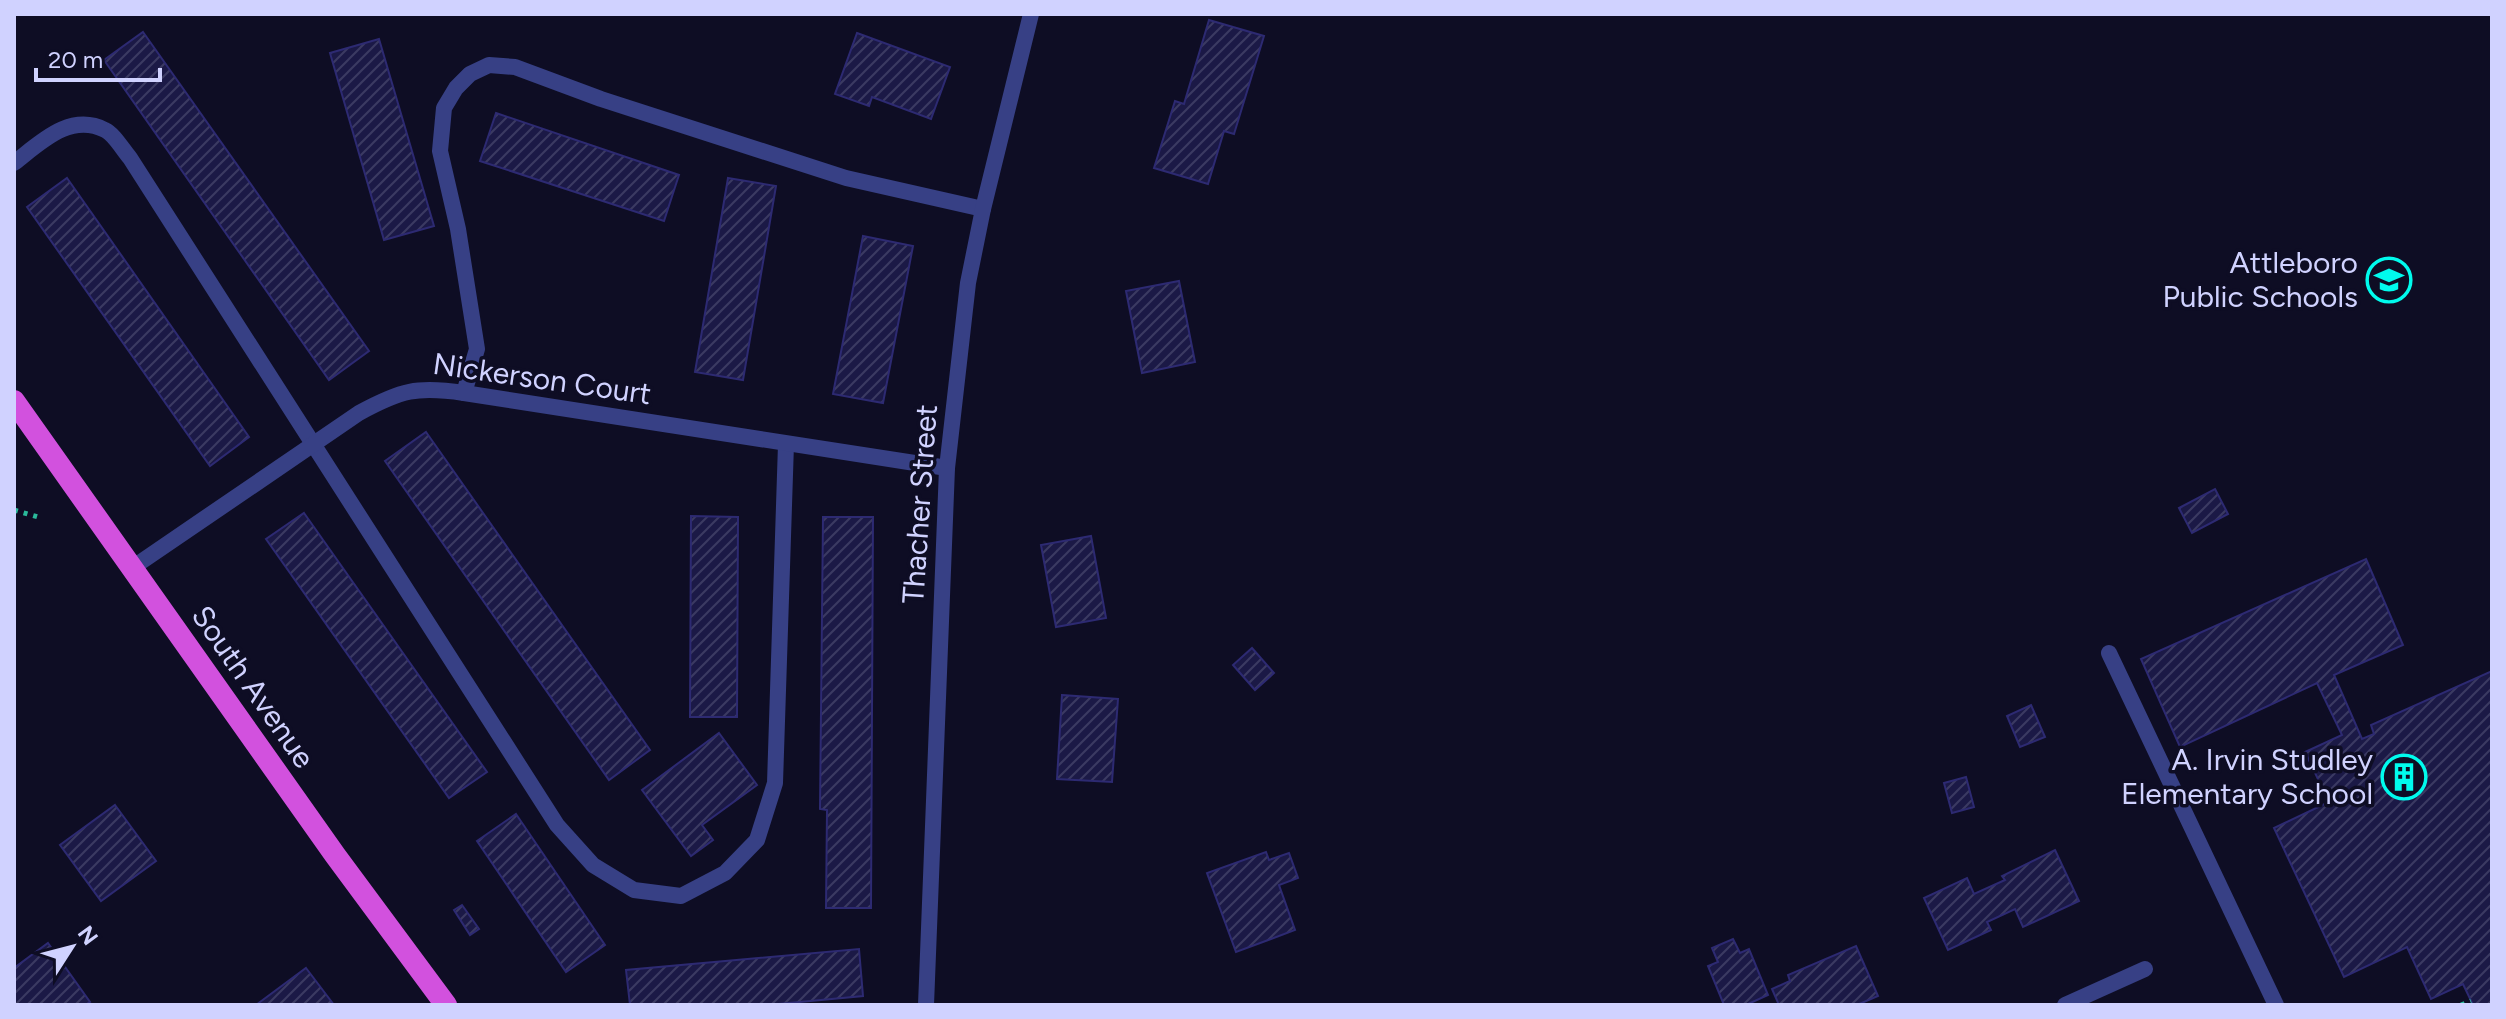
<svg xmlns="http://www.w3.org/2000/svg" width="2506" height="1019" font-family="Figtree,sans-serif">
<defs>
<pattern id="building-hatch" width="6" height="6" patternUnits="userSpaceOnUse" patternTransform="scale(2)"><rect width="6" height="6" fill="#1b1946"/><path d="M-1 1l2-2M0 6l6-6M5 7l2-2" fill="none" stroke="#3b3a62"/></pattern>
</defs>
<rect width="100%" height="100%" fill="#0e0d24"/>
<g fill="url(#building-hatch)" stroke="#2d2a72" stroke-width="2">
<polygon points="1209,20 1264,36 1234,134 1224,131 1208,184 1154,168 1175,101 1184,104"/>
<polygon points="143,32 369,351 329,380 104,60"/>
<polygon points="857,33 950,67 931,119 872,97 869,106 835,94"/>
<polygon points="379,39 434,226 384,240 330,53"/>
<polygon points="496,113 679,175 664,221 480,161"/>
<polygon points="67,178 249,437 210,466 27,207"/>
<polygon points="728,178 776,186 743,380 695,372"/>
<polygon points="863,236 913,246 883,403 833,394"/>
<polygon points="1179,281 1195,362 1142,373 1126,291"/>
<polygon points="426,432 650,750 609,780 385,461"/>
<polygon points="2215,489 2228,514 2192,533 2179,508"/>
<polygon points="304,513 487,772 449,798 266,539"/>
<polygon points="691,516 738,517 737,717 690,717"/>
<polygon points="823,517 873,517 871,908 826,908 827,810 820,809"/>
<polygon points="1091,536 1106,618 1056,627 1041,545"/>
<polygon points="2366,559 2403,645 2334,675 2362,739 2374,734 2371,725 2492,671 2492,1005 2473,1005 2463,984 2431,999 2407,947 2344,977 2274,828 2329,802 2305,752 2342,735 2317,683 2180,747 2141,659"/>
<polygon points="1252,648 1274,673 1255,690 1233,665"/>
<polygon points="1062,695 1118,699 1112,782 1057,779"/>
<polygon points="2031,705 2045,737 2020,747 2007,716"/>
<polygon points="719,733 757,785 702,825 713,840 691,856 642,790"/>
<polygon points="1966,777 1974,807 1952,813 1944,783"/>
<polygon points="115,805 156,861 101,901 60,845"/>
<polygon points="516,814 605,945 566,972 477,841"/>
<polygon points="2055,850 2079,901 2023,927 2015,909 1987,922 1991,930 1948,950 1924,898 1967,878 1974,894 2005,880 2002,876"/>
<polygon points="1266,852 1269,860 1289,853 1298,878 1279,885 1295,930 1236,952 1207,873"/>
<polygon points="462,905 479,929 470,935 454,910"/>
<polygon points="1733,939 1740,953 1749,949 1768,995 1746,1005 1724,1005 1708,966 1718,962 1712,948"/>
<polygon points="48,943 90,1002 85,1005 14,1005 14,968"/>
<polygon points="1856,946 1878,996 1857,1005 1779,1005 1772,989 1790,981 1788,975"/>
<polygon points="859,949 863,996 768,1005 630,1005 626,970"/>
<polygon points="306,968 334,1005 256,1005"/>
</g>
<g fill="none" stroke-linecap="round" stroke-linejoin="round">
<g stroke="#2ab99a" stroke-width="5" stroke-dasharray="4 6" stroke-linecap="butt">
<polyline points="14,510 38,517"/>
<polyline points="2461,1005 2471,1001"/>
</g>
<g stroke="#374085" stroke-width="16">
<path d="M14,163c26,-20 56,-51 91,-33 9,4 18,20 25,28l427,667 36,40 41,25 47,6 44,-23 32,-33 18,-57 11,-339"/>
<polyline points="464,393 477,349 458,229 440,151 444,108 456,88 470,74 489,65 515,67 601,99 846,178 983,209"/>
<polyline points="2109,653 2276,1005"/>
</g>
<g stroke="#374085" stroke-width="16">
<path d="M132,568l227,-155c42,-23 58,-27 105,-20l483,75"/>
<polyline points="926,1005 947,468 968,283 983,209 1031,14"/>
<polyline points="2065,1005 2145,969"/>
</g>
<polyline stroke="#d251de" stroke-width="22" points="14,401 335,855 446,1005"/>
</g>
<defs>
<g id="school-ring" transform="scale(2.3)"><circle r="9.5" fill="#0e0d24" stroke="#00fbed" stroke-width="1.5"/><path d="M0-5L7-2L0 1L-7-2ZM-4 1L0 2.5L4 1V4Q0 6-4 4Z" fill="#00fbed"/></g>
<g id="building-ring" transform="scale(2.3)"><circle r="9.5" fill="#0e0d24" stroke="#00fbed" stroke-width="1.5"/><path d="M-4-6H4V6H1V3H-1V6H-4ZM-2.5-4.3h1.7v1.8h-1.7ZM.8-4.3h1.7v1.8H.8ZM-2.5-1h1.7V.8h-1.7ZM.8-1h1.7V.8H.8Z" fill="#00fbed"/></g>
</defs>
<g fill-rule="evenodd">
<use href="#school-ring" x="2389" y="280"/>
<use href="#building-ring" x="2404" y="777"/>
</g>
<g text-anchor="middle" stroke-width="7" stroke-linejoin="round" paint-order="stroke">
<g font-size="30" fill="#d0d2ff" stroke="#0e0d24" text-anchor="end">
<text x="2358" y="273">Attleboro<tspan x="2358" dy="34">Public Schools</tspan></text>
<text x="2373" y="770">A. Irvin Studley<tspan x="2373" dy="34">Elementary School</tspan></text>
</g>
<g font-size="30" fill="#d0d2ff" stroke="#0e0d24">
<text transform="translate(542 379) rotate(8)" y="10">Nickerson Court</text>
<text transform="translate(920 504) rotate(-86)" y="10">Thacher Street</text>
<text transform="translate(253 687) rotate(55)" y="10">South Avenue</text>
</g>
</g>
<rect width="2506" height="1019" fill="none" stroke="#d0d2ff" stroke-width="32"/>
<g transform="translate(72 947) rotate(54)" stroke="#0e0d24" stroke-width="6" paint-order="stroke">
<path d="M0-6L14 30L0 20L-14 30Z" fill="#d0d2ff"/>
<text y="-12" font-size="22" font-weight="bold" text-anchor="middle" fill="#d0d2ff">N</text>
</g>
<path d="M36 68v12h124v-12" fill="none" stroke="#d0d2ff" stroke-width="4"/>
<text x="48" y="68" font-size="24" fill="#d0d2ff" stroke="#0e0d24" stroke-width="6" paint-order="stroke">20 m</text>
</svg>
